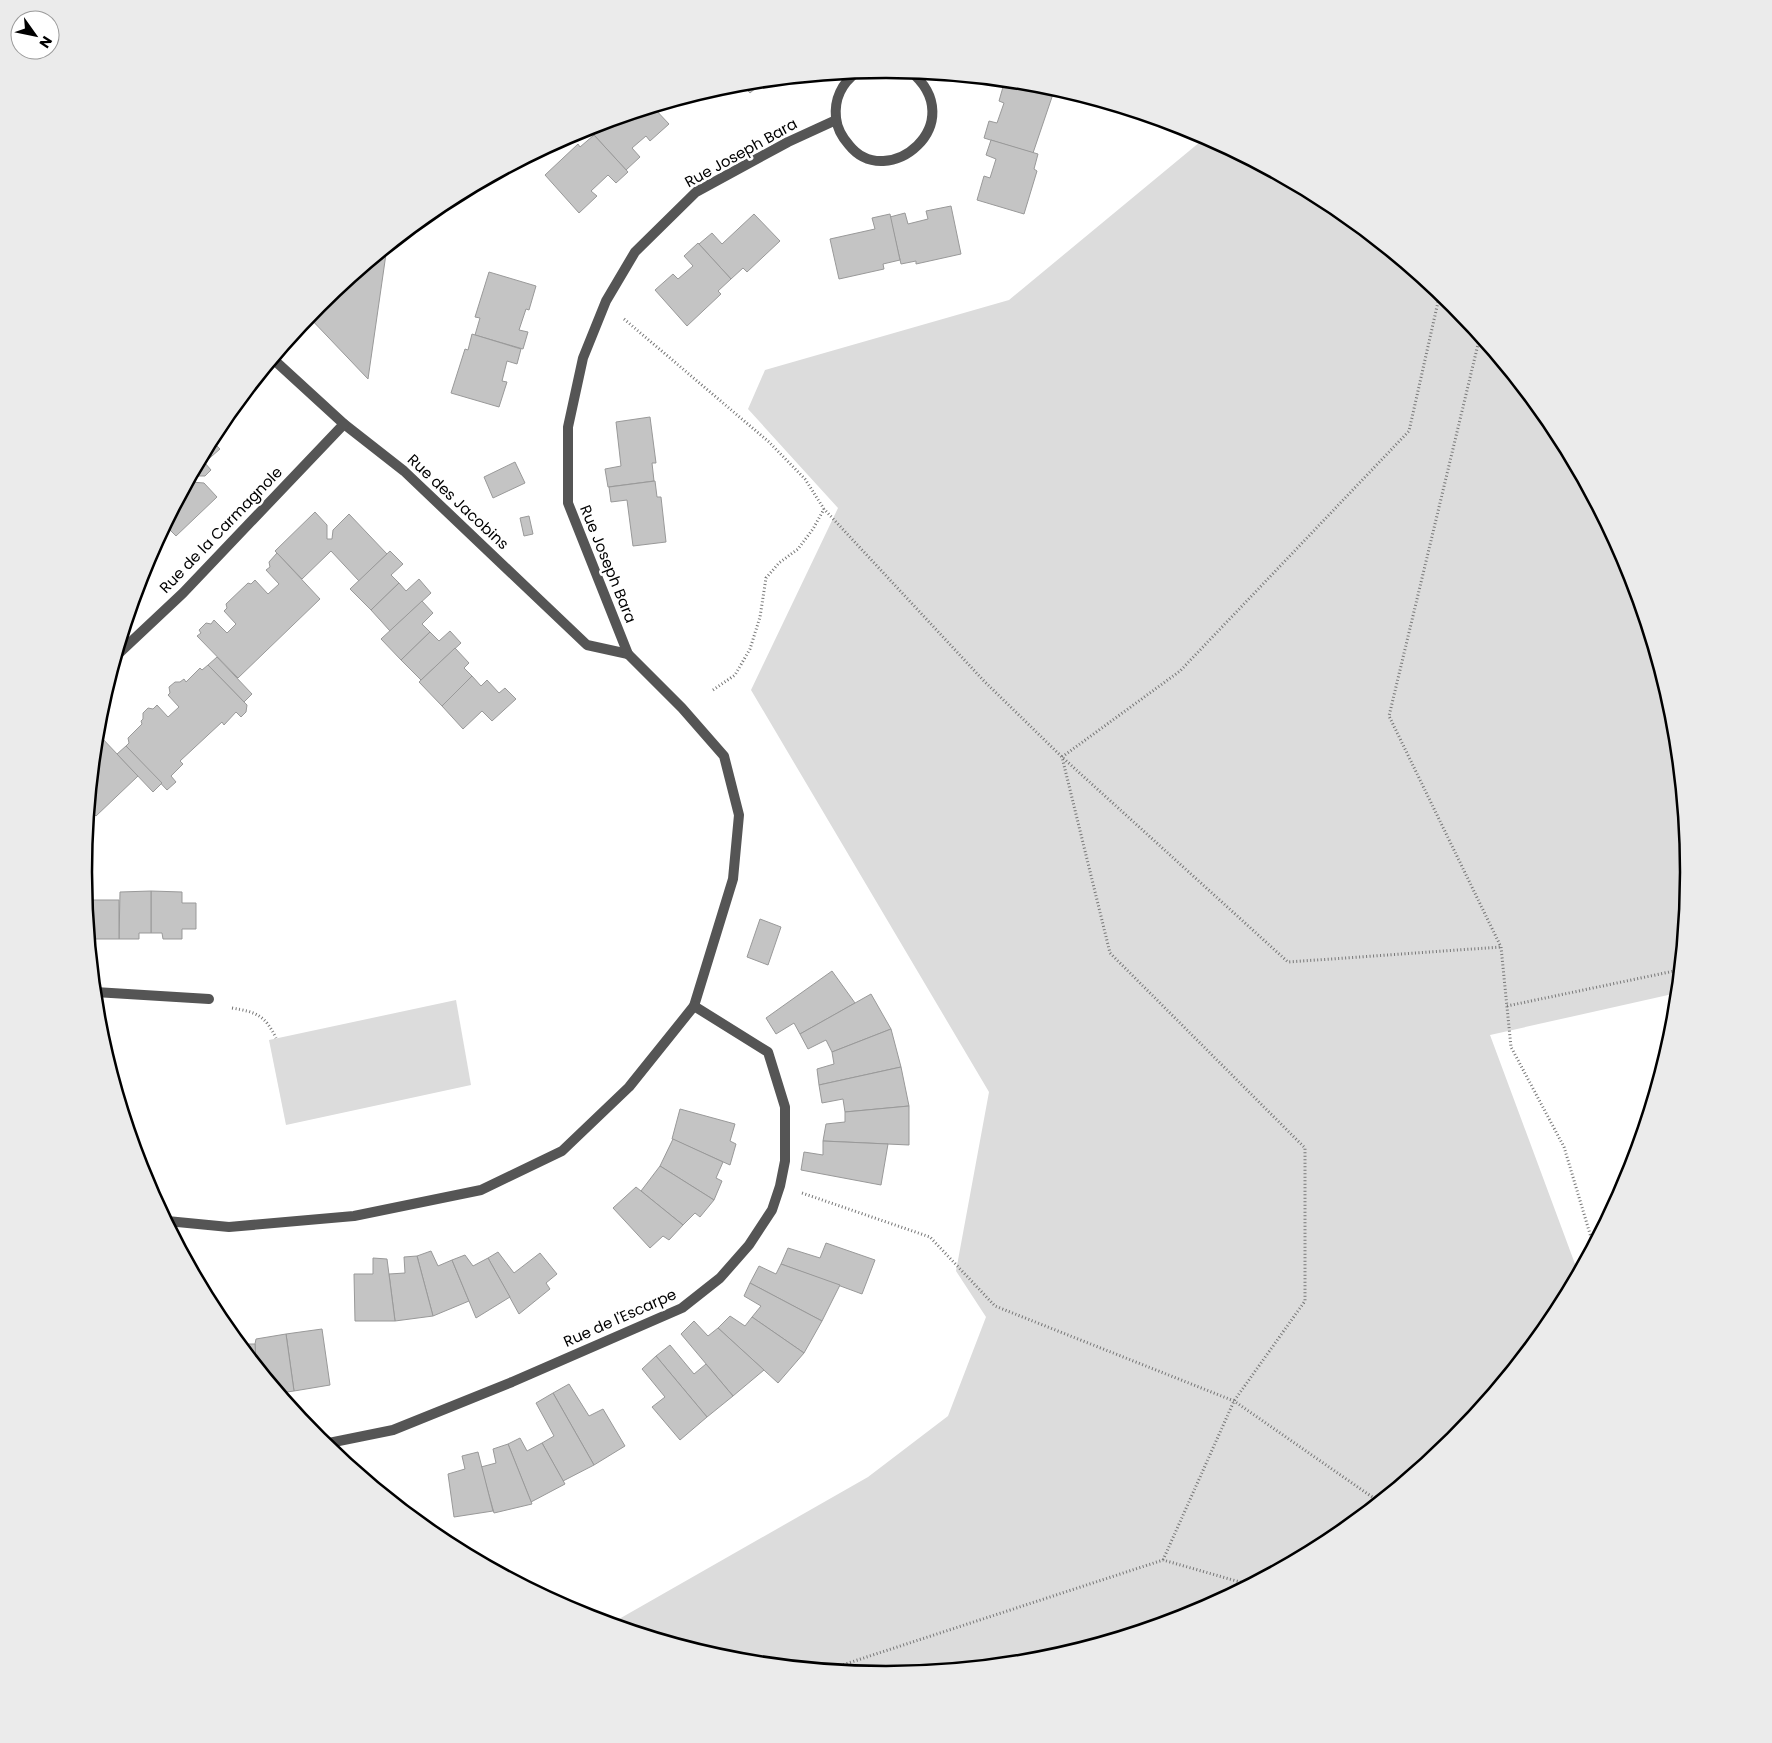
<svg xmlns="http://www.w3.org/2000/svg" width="1772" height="1743" font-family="Poppins,sans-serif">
<rect width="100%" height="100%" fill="#fff"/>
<g fill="#dcdcdc">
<polygon points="1206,137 1332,204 1454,304 1554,426 1628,565 1673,715 1689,872 1677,993 1490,1035 1578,1272 1553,1318 1453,1439 1332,1539 1193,1613 1042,1659 886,1674 729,1659 612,1623 868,1477 948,1416 986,1317 956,1271 989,1092 751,690 838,508 748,409 765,370 1009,300"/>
<polygon points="456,1000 471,1085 286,1125 269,1040"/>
</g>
<g fill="#c4c4c4" stroke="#999">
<polygon points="1005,80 1024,82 1054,91 1033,153 984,138 989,121 997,123 1004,103 999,101"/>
<polygon points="764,81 750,93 741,83"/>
<polygon points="653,107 669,124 650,141 646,136 632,148 640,157 626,170 593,134 605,122"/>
<polygon points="594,135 628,172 616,183 608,175 591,191 597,196 579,213 545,175 578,144 580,147"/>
<polygon points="991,140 1038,154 1034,169 1037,171 1024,214 977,200 984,176 990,178 996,159 986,155"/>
<polygon points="951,206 961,254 916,264 916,261 901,264 890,217 905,213 908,224 928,219 926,211"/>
<polygon points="754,214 780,241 747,272 743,268 731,279 699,244 712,233 722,244"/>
<polygon points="890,214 900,260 883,264 884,269 839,279 830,239 875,229 872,218"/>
<polygon points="698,243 731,279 718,291 721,294 687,326 655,290 673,274 678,279 693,266 684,256"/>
<polygon points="387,247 368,379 308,316 319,304"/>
<polygon points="489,272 536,286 529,310 526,309 519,330 528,332 523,349 475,335 480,318 475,317"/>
<polygon points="472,334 521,349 517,364 507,361 502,381 507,382 499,407 451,393 465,349 468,350"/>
<polygon points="650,417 656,463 652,463 654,481 608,487 605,469 621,466 616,422"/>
<polygon points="211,440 220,449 212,456 206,450"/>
<polygon points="206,450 212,456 205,463 211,470 205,476 192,476 191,482 204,483 217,497 176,536 165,525"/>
<polygon points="515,462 525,483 493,498 484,477"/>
<polygon points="655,481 657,497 661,497 666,542 633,546 627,500 611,502 609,487"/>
<polygon points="315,512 327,525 327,539 332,539 333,530 349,514 387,554 359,581 331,551 302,579 275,551"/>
<polygon points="529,516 533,534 524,536 520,518"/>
<polygon points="390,551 403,564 391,575 399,583 371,610 350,589"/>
<polygon points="277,553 320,599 238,678 197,636 201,633 199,630 206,623 211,624 214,620 227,633 236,624 224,611 227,608 226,604 248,583 251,584 255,580 268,594 279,584 266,570 270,567 269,562"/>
<polygon points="419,579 431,593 390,631 371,610 399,583 406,591"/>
<polygon points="422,601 433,613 422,624 430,632 401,660 381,639"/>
<polygon points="450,631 461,643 421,680 401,660 430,632 439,641"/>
<polygon points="455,648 469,663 464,668 472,676 442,706 419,682"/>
<polygon points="217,657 252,694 244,702 208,665"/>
<polygon points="208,665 247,705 246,712 241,717 236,712 224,725 222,722 180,761 183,764 171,776 176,782 167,790 126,746 129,743 128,738 142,724 141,721 143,719 143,713 148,708 153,709 157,705 168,717 179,707 168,695 170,693 169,687 175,682 180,682 184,679 186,682 200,668 202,670"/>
<polygon points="472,676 481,686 487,680 499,693 505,688 516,699 492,721 482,711 463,729 442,706"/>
<polygon points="100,736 138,776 96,816 89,809 96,738"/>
<polygon points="126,746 162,783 153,792 117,754"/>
<polygon points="151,891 182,892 182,903 196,903 196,929 182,929 182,939 163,939 162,933 151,933"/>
<polygon points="151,891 151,933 139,933 139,939 119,939 120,892"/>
<polygon points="86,900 119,900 119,939 90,939"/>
<polygon points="760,919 781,927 768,965 747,957"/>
<polygon points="832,971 855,1003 800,1034 794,1023 776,1034 766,1018"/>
<polygon points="871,994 891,1029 832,1052 826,1040 808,1049 800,1034"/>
<polygon points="891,1029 901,1067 819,1085 817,1069 834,1064 832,1052"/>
<polygon points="901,1067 909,1106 845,1112 843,1099 822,1103 819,1085"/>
<polygon points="909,1106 909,1145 823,1141 826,1124 845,1122 845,1112"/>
<polygon points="680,1109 735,1124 730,1141 736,1144 730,1165 672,1139"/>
<polygon points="673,1139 723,1162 716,1178 722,1181 714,1200 660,1166"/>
<polygon points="823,1141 888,1144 881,1185 801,1170 804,1152 823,1155"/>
<polygon points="660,1166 714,1200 700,1217 695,1213 683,1225 641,1191"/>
<polygon points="636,1187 683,1225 669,1240 663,1236 650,1248 613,1208"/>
<polygon points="826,1243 875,1260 862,1294 781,1264 788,1248 820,1258"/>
<polygon points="431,1251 438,1266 452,1260 469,1301 433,1316 417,1256"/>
<polygon points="498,1252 514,1273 540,1253 557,1274 546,1283 550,1289 519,1314 488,1258"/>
<polygon points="465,1255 473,1266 488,1258 510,1297 476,1318 452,1260"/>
<polygon points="417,1256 433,1316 395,1321 389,1274 405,1273 404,1257"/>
<polygon points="373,1258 387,1259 395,1321 355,1321 354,1274 373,1274"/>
<polygon points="781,1264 840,1285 822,1321 750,1283 759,1266 776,1274"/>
<polygon points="750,1283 822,1321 804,1353 752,1317 761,1306 744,1296"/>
<polygon points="730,1316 745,1326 752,1317 804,1353 778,1383 718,1328"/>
<polygon points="694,1321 708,1336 718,1328 764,1370 733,1396 681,1334"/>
<polygon points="322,1329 330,1385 294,1391 286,1334"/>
<polygon points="286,1334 294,1391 280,1393 256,1363 255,1344 256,1339"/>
<polygon points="241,1344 255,1344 256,1363"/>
<polygon points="670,1345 694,1374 706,1364 733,1396 707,1417 656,1356"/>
<polygon points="656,1356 707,1417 680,1440 652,1407 665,1397 642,1369"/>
<polygon points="569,1384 589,1416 603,1409 625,1446 594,1465 553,1393"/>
<polygon points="553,1393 594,1465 563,1481 542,1443 554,1436 536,1403"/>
<polygon points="520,1438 527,1451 542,1443 565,1484 531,1502 508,1444"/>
<polygon points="508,1444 532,1504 494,1513 481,1467 496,1463 493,1449"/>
<polygon points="478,1452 493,1511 454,1517 448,1474 465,1469 462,1456"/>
</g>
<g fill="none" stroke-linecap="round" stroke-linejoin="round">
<g stroke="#777" stroke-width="3" stroke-dasharray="1 2.5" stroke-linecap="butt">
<polyline points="624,319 769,442 805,479 824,509 984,681 1062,757 1288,962 1501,947"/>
<polyline points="1480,336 1389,716 1501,947 1511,1047 1564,1147 1593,1244"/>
<polyline points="713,690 735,675 750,649 760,617 766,578 779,563 798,549 813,529 824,509"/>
<polyline points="1507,1006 1679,970"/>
<path d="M232,1008c24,4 33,7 44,30"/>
<polyline points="802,1193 930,1237 995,1306 1234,1401 1378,1501"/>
<polyline points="1163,1560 1234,1401 1305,1301 1305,1148 1110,953 1062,757 1180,671 1409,431 1440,293"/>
<polyline points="830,1669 1163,1560 1247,1584"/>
</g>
<g stroke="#555" stroke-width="10">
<path d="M857,72c-15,11 -23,27 -21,46 1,10 6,19 13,27 38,48 124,-22 61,-74"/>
<polyline points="273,359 344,424 404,471 587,645 628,654"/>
<polyline points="117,655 183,593 344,424"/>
<polyline points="95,992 209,999"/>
<polyline points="167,1221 229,1227 354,1216 481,1190 562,1151 629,1087 694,1006 733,879 739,815 724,756 682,708 628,654 568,503 568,427 583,358 606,301 635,252 696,192 788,142 836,120"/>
<polyline points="324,1444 393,1430 512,1382 682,1308 720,1278 749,1245 772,1210 780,1186 785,1161 785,1107 768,1052 694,1006"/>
</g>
</g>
<g text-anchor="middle" stroke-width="5" stroke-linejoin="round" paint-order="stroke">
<g font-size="15" fill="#000" stroke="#fff">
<text transform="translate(741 153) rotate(-29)" y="5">Rue Joseph Bara</text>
<text transform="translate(458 502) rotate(43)" y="5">Rue des Jacobins</text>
<text transform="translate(221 530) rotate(-46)" y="5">Rue de la Carmagnole</text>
<text transform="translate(608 564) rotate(68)" y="5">Rue Joseph Bara</text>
<text transform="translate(620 1318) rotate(-24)" y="5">Rue de l'Escarpe</text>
</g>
</g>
<path d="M0 0H1772V1743H0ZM92 872a794 794 0 1 1 1588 0a794 794 0 1 1-1588 0Z" fill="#ebebeb" fill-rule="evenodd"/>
<path fill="none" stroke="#000" stroke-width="2.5" d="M92 872a794 794 0 1 1 1588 0a794 794 0 1 1-1588 0Z"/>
<g transform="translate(35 35) rotate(123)"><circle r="24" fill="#ffffff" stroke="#999999"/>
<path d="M0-4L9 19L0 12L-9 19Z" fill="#000000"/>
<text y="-8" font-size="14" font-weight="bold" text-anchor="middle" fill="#000000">N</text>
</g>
</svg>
